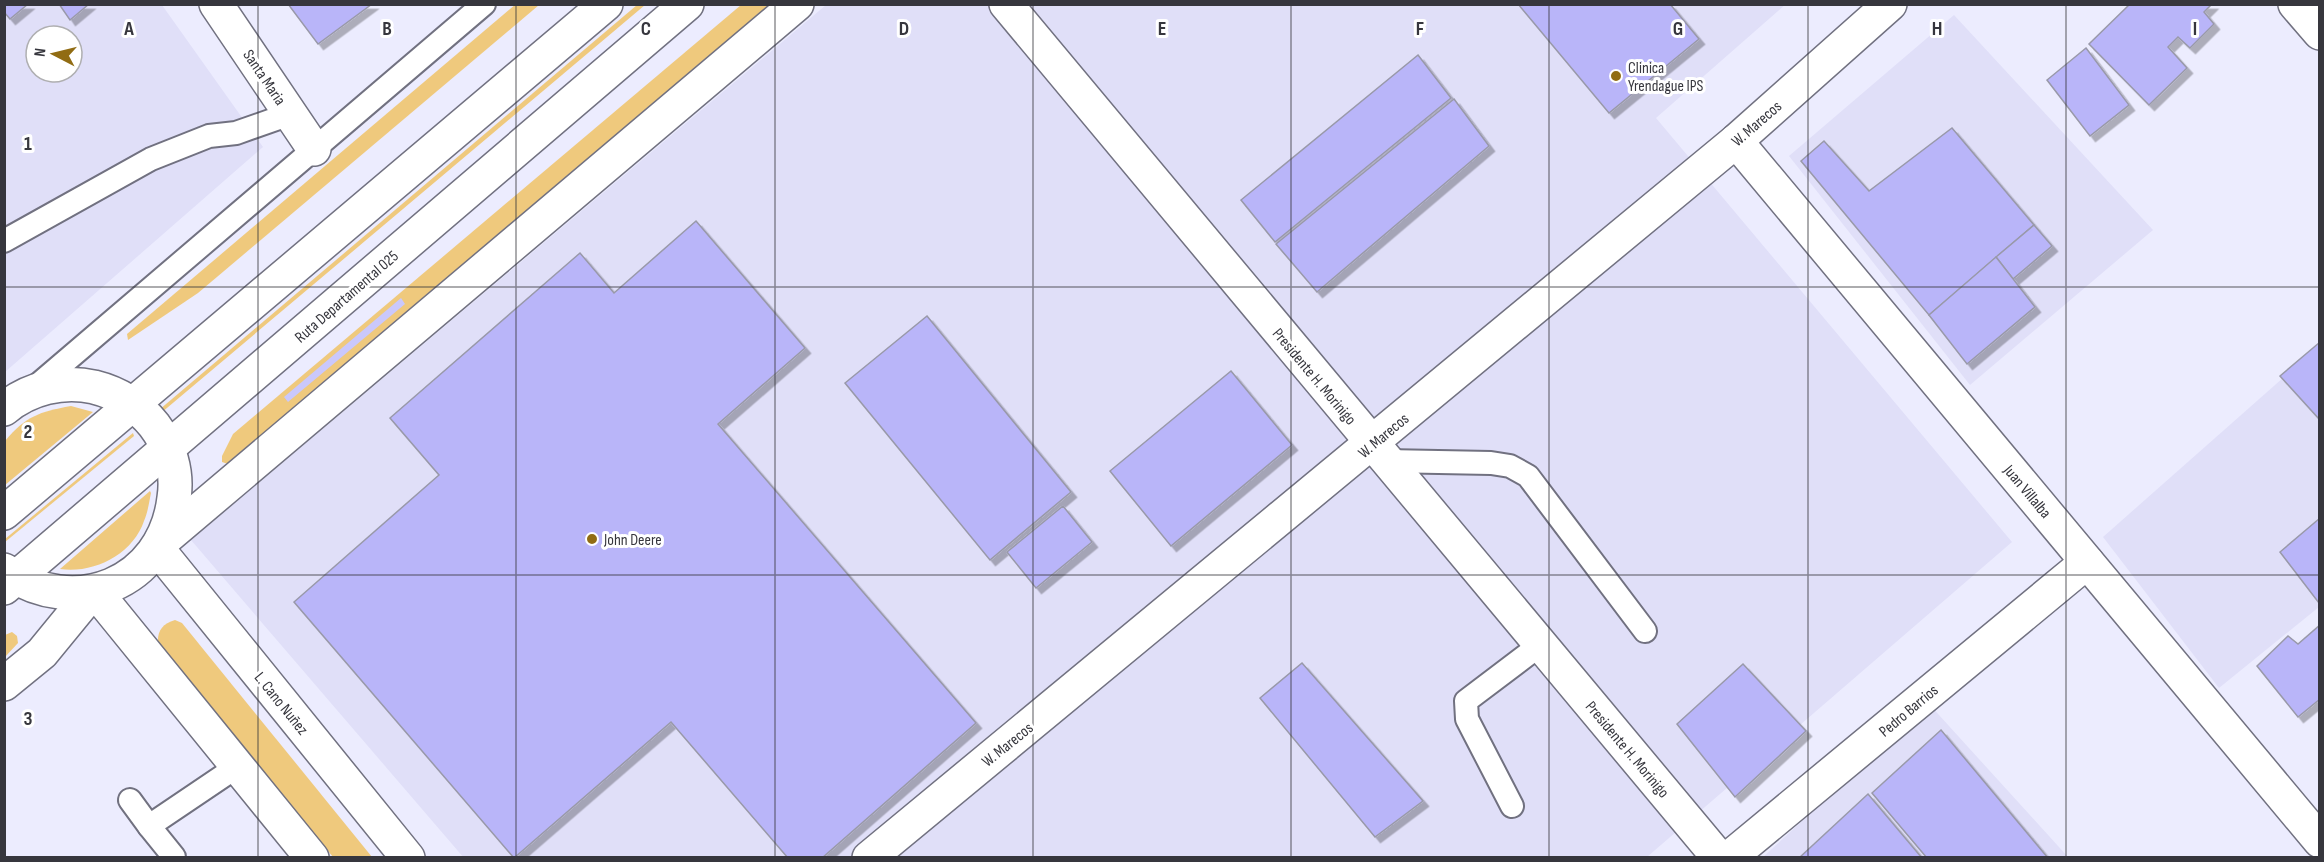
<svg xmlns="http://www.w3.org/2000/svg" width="2324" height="862" font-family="'Sofia Sans Condensed',sans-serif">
<defs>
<filter id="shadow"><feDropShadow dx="5.5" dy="5.5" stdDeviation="0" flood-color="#0004"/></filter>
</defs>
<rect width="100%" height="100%" fill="#ececfe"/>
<g fill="#e0dff8" fill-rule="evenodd">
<polygon points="1786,4 1656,118 2012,542 1647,857 464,858 191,540 826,5"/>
<path d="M5,5h157l101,142 -258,225zM36,36h36v36h-36z"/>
<polygon points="1954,15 2153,230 1970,385 1789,156"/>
<polygon points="2319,346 2319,607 2219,688 2103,537"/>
<polygon points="1929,704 2068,857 1762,858"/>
</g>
<g fill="#efc97d">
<polygon points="516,4 539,5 198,293 128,340 127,334"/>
<polygon points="637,5 645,5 161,413 159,410"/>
<polygon points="741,5 772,5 228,464 222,462 222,456 233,434"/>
<path d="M71,406l22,6 -88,73v-44c21,-25 34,-29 66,-35z"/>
<polygon points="133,433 134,436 5,542 5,539"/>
<path d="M150,491l1,2c-2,9 -3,19 -7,28 -11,33 -50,53 -84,48z"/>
<path d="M175,620l7,3 190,234h-39l-175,-213c-1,-13 4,-20 17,-24z"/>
<polygon points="12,632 17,636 18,643 5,657 5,635"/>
</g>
<polygon fill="#cac8fc" points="401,298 405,304 288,402 284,397"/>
<g fill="#b9b5f9" stroke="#9999a9" stroke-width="1.5" filter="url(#shadow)">
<polygon points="4,4 28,4 10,19 4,12"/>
<polygon points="59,4 89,4 70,20"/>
<polygon points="288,4 372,4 318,44"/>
<polygon points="1518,4 1670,4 1699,39 1609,113"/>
<polygon points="2130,4 2212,4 2204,12 2214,24 2190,48 2178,37 2168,47 2187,68 2149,105 2089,44"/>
<polygon points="2086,48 2129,105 2090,136 2047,80"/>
<polygon points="1418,55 1451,98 1275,242 1241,200"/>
<polygon points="1454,99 1489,146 1317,292 1276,244"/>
<polygon points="1952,128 2034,225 1929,315 1801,161 1824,141 1869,191"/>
<polygon points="696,221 805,348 718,424 976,723 822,858 788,858 671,722 514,858 294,602 439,475 390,418 580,253 614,293"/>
<polygon points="2034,225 2052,246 2013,279 1996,257"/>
<polygon points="1996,257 2035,307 1967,364 1929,315"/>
<polygon points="927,316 1071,492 990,560 845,383"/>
<polygon points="2320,342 2320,420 2280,376"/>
<polygon points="1231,371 1292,445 1171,546 1110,471"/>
<polygon points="1063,506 1092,542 1036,588 1007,552"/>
<polygon points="2320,518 2320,603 2319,603 2280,552"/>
<polygon points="2320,625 2320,699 2298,717 2257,666 2288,636 2298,644"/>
<polygon points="1302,663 1423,801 1375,837 1260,698"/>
<polygon points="1743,664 1806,731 1735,797 1677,724"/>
<polygon points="1941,730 2048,858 1927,858 1872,793"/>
<polygon points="1868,794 1922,858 1799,858"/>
</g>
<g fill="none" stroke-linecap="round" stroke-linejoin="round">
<g stroke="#717180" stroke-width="26">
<g id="service">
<polyline points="4,241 151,159 209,136 236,133 290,114"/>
<polyline points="33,389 484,4"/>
<polyline points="1386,461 1491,463 1510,466 1528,476 1645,631"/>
<polyline points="130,800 149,826"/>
<polyline points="1512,806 1467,719 1466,701 1540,645"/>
<polyline points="174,857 149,826 238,766"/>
</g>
</g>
<g stroke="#717180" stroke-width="36">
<g id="minor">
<polyline points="216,4 314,149"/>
<polyline points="1006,4 1719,858"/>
<polyline points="2295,4 2320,33"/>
<polyline points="1736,141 2320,841"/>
<path d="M4,409c25,-21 59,-29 90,-22 24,6 44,18 60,38 16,21 24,47 20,73 -10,86 -100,122 -170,72"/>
<polyline points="160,543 797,4"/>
<polyline points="157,548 408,858"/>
<polyline points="95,591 312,858"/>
<polyline points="4,684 42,653 92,592"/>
<polyline points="869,858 1736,141 1890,4"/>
<polyline points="1729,858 2087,562"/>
</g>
</g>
<g stroke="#717180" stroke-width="36">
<g id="trunk">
<polyline points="4,513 606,4"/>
<polyline points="4,588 687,4"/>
</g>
</g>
<use href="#service" stroke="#fff" stroke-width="22"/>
<use href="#minor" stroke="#fff" stroke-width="33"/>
<use href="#trunk" stroke="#fff" stroke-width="33"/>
</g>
<path fill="none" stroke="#36363d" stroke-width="1.5" stroke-opacity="0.55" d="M258,4v854M516,4v854M775,4v854M1033,4v854M1291,4v854M1549,4v854M1808,4v854M2066,4v854M4,287h2316M4,575h2316"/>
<g fill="#916c13" stroke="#fff" stroke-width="2">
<circle cx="1616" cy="76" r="6"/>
<circle cx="592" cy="539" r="6"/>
</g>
<g text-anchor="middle" stroke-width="6" stroke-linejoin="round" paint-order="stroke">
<g font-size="16" fill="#36363d" stroke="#fff" text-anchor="start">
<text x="1628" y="73">Clinica<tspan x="1628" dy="18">Yrendague IPS</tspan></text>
<text x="604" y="545">John Deere</text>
</g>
<g font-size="16" fill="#36363d" stroke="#fff">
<text transform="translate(265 77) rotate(56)" y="6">Santa Maria</text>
<text transform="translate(1756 123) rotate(-41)" y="6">W. Marecos</text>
<text transform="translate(346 296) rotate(-41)" y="6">Ruta Departamental 025</text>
<text transform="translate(1315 376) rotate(50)" y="6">Presidente H. Morinigo</text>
<text transform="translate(1383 435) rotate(-40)" y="6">W. Marecos</text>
<text transform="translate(2028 491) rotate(50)" y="6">Juan Villalba</text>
<text transform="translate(282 703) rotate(51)" y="6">L. Cano Nuñez</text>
<text transform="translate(1908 710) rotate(-40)" y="6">Pedro Barrios</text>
<text transform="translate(1007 744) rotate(-39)" y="6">W. Marecos</text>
<text transform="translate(1628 749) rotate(50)" y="6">Presidente H. Morinigo</text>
</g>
</g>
<g font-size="20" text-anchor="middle" font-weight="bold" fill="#36363d" stroke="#fff" stroke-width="6" stroke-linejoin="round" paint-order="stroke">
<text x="129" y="35">A</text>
<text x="387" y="35">B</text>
<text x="646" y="35">C</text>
<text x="904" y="35">D</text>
<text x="1162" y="35">E</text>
<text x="1420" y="35">F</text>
<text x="1678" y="35">G</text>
<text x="1937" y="35">H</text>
<text x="2195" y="35">I</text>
<text x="28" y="150">1</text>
<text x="28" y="438">2</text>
<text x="28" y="725">3</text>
</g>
<rect width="2324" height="862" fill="none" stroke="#36363d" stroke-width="12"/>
<g transform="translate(54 54) rotate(277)"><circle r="28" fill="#ffffff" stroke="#afafb1" stroke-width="1.5"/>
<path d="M0-4.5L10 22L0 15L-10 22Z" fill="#916c13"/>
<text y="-9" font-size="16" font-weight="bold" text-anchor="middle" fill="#36363d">N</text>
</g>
</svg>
